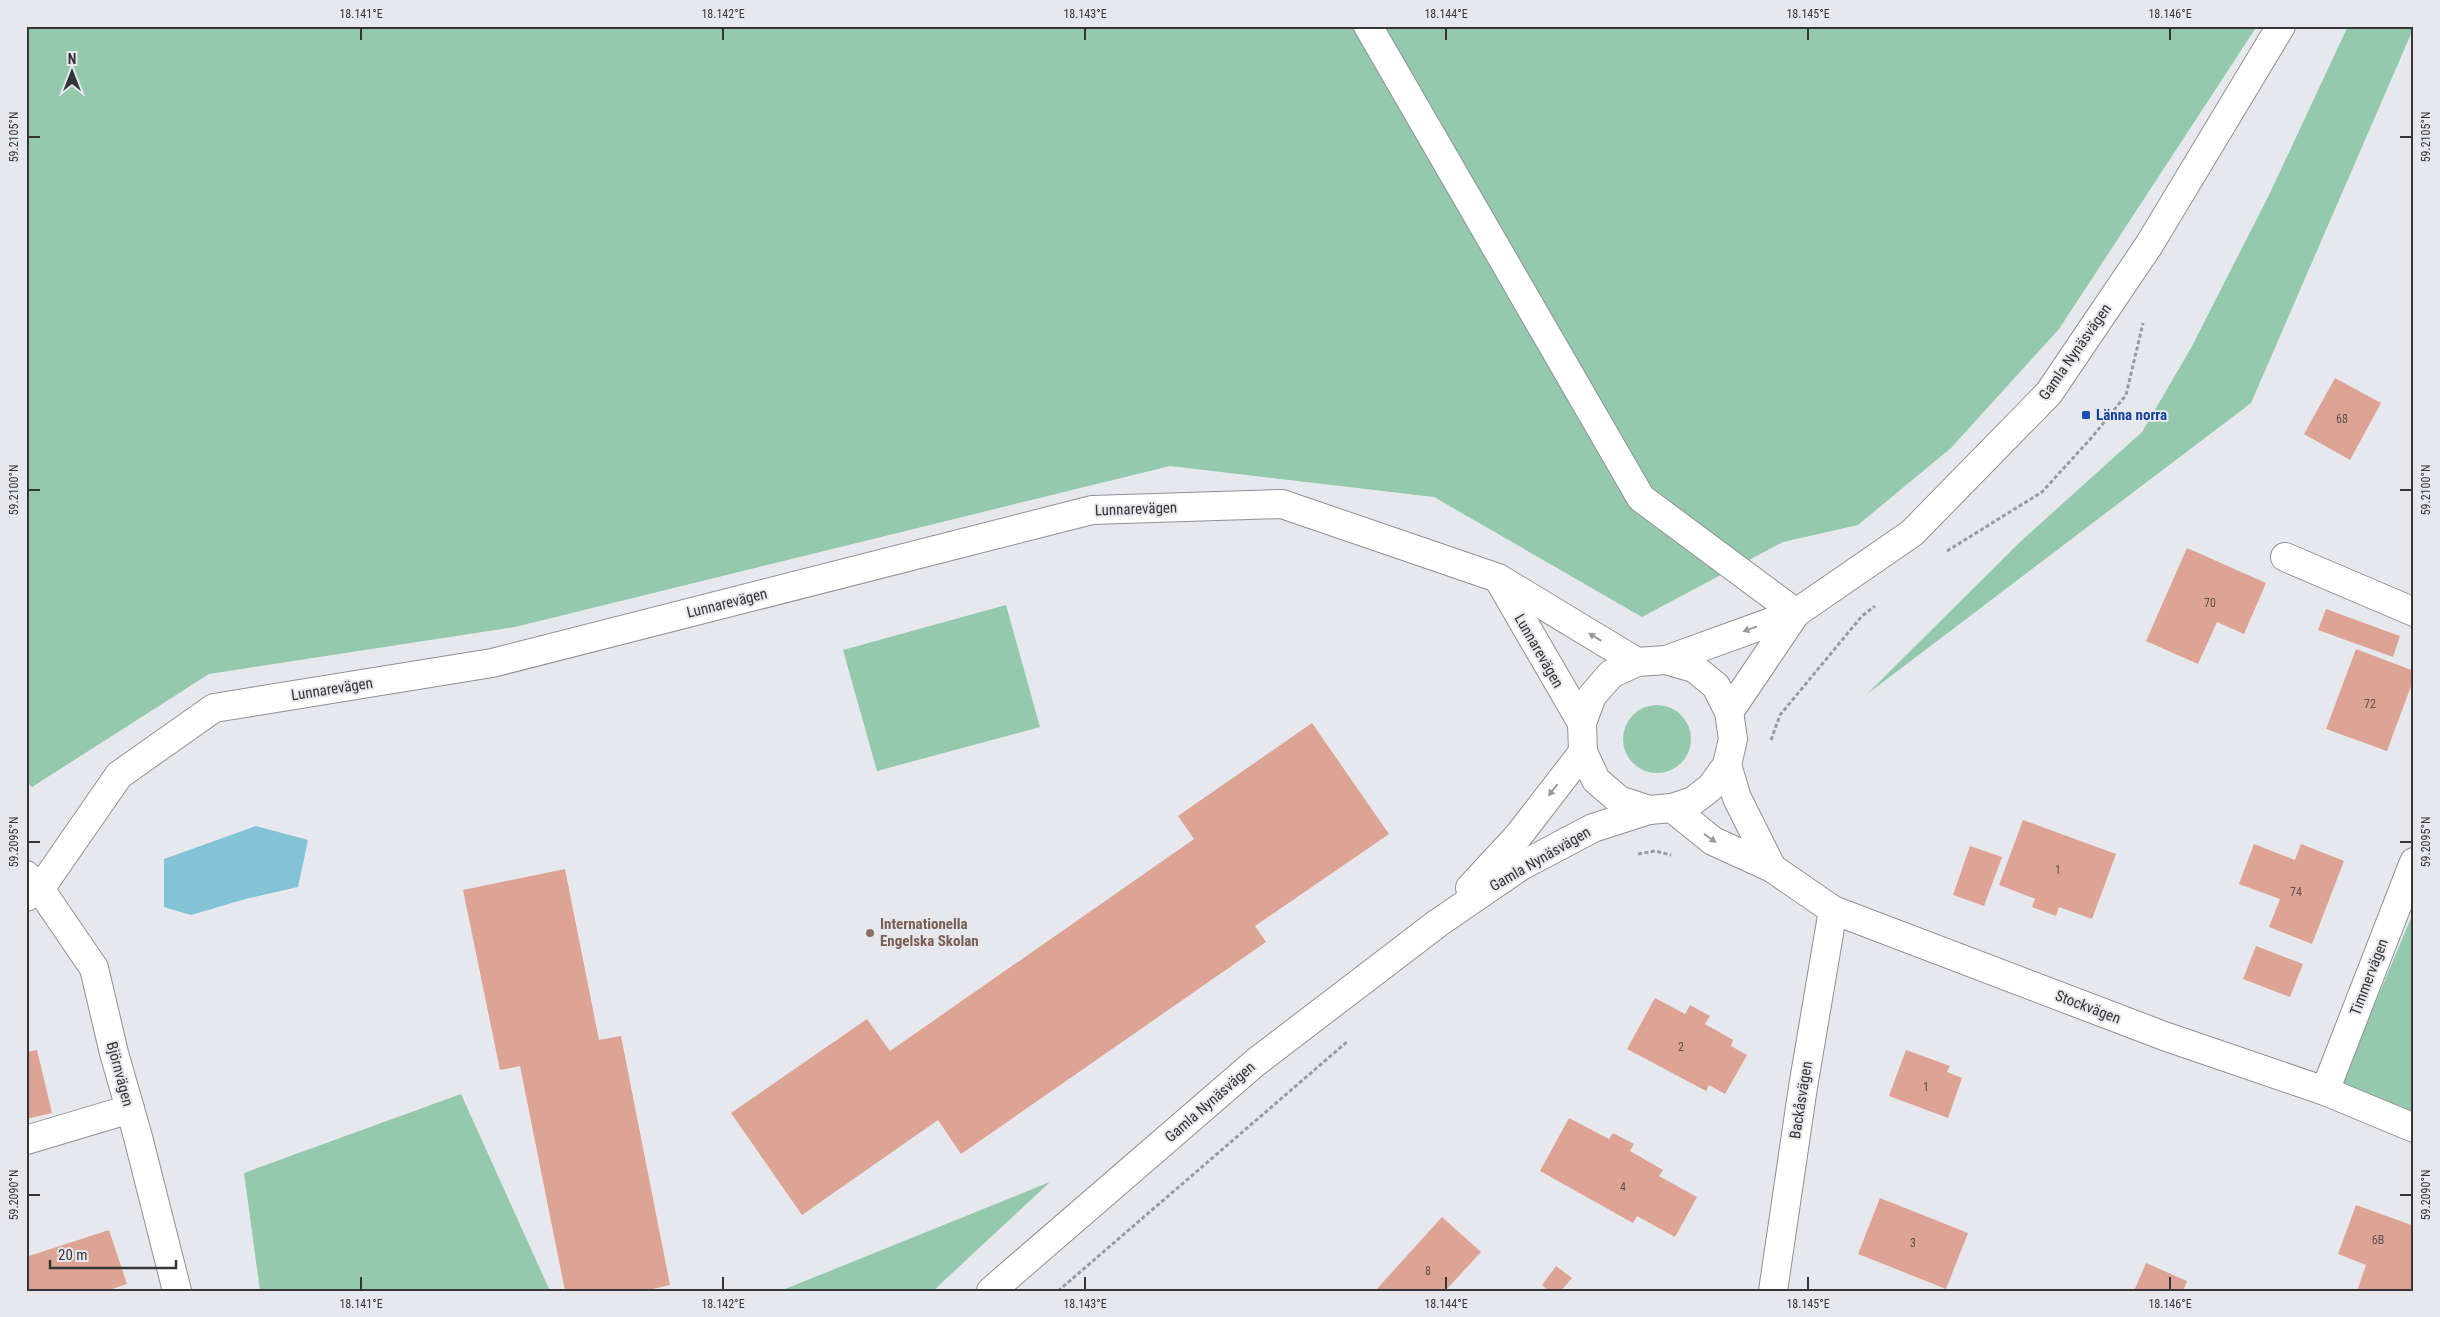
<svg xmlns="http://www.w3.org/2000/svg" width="2440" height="1317" font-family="'Roboto Condensed',sans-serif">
<rect width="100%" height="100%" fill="#e7e8ed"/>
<g fill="#94c9ad">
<polygon points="26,26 2257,26 2059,329 1951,448 1858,525 1783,542 1642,617 1434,497 1170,466 515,627 209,674 32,787 26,782"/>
<polygon points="2348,26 2414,27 2251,403 1866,695 2020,542 2142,432 2191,348 2269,195"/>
<polygon points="1006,605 1040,727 877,771 843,650"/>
<circle cx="1657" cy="739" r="34"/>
<polygon points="2414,911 2414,1113 2341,1084"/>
<polygon points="461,1094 550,1291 260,1291 244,1173"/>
<polygon points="1050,1182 933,1291 780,1291"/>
</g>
<polygon fill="#83c3d8" points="256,826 308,840 298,887 249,898 191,915 164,907 164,859"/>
<g fill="#dda495">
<polygon points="2335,378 2381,403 2350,460 2304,434"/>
<polygon points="2187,548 2266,583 2244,634 2217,622 2198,664 2146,641"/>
<polygon points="2326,609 2400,636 2393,657 2318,630"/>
<polygon points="2356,649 2414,671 2414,678 2387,751 2326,729"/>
<polygon points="1312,723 1389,834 1255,926 1266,942 961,1154 938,1120 802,1215 731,1113 867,1019 890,1051 1194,839 1178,816"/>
<polygon points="2023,820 2116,854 2092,919 2059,907 2056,916 2032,907 2035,899 1999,885"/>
<polygon points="2254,844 2295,860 2301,844 2344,861 2312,944 2269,927 2280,899 2239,884"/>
<polygon points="1970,846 2002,857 1984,906 1953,895"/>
<polygon points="565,869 599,1040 621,1036 670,1285 644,1291 565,1291 520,1066 500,1070 463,890"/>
<polygon points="2256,946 2303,964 2290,997 2243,979"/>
<polygon points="1655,998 1685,1014 1690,1005 1710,1016 1705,1024 1733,1040 1731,1046 1747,1055 1725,1094 1709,1085 1706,1091 1627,1049"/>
<polygon points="37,1050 52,1113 26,1119 26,1052"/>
<polygon points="1906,1050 1950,1066 1947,1072 1962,1078 1948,1118 1889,1096"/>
<polygon points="1569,1118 1609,1139 1613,1133 1634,1144 1630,1151 1663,1170 1659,1176 1697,1197 1675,1237 1637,1216 1633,1223 1540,1171"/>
<polygon points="1880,1198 1968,1233 1946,1289 1858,1254"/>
<polygon points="2356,1205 2414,1226 2414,1291 2357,1291 2366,1265 2338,1254"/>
<polygon points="1442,1217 1481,1252 1445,1291 1375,1291"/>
<polygon points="109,1230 127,1284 106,1291 26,1291 26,1257"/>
<polygon points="2146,1263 2187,1281 2183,1291 2134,1291"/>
<polygon points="1556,1266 1572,1278 1561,1291 1549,1291 1542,1285"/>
</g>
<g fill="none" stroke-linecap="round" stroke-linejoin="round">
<g stroke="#8f9095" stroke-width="30">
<g id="minor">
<polyline points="1368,26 1641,498 1796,613"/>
<polyline points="2285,557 2414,612"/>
<polyline points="1499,580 1582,723"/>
<polyline points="1729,712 1796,613"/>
<polyline points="1727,765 1737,798 1772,868"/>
<polyline points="1672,808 1713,841 1772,868 1833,910 2164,1036 2325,1091 2414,1128"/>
<polyline points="1649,810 1619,800 1596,780 1583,752 1582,723 1592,696 1611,674 1637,662 1666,660 1796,613 1912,533 2049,393 2149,245 2281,26"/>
<polyline points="26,875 40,889 94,968 114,1053 138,1137 177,1291"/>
<polyline points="1470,888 1519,835 1583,752"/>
<polyline points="26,897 40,889 119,775 214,708 492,663 1092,510 1282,504 1498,578 1637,662"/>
<polyline points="2325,1091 2414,862"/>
<polyline points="26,1140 130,1109"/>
<polyline points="991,1291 1256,1062 1438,923 1521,866 1593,828 1649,810 1672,808 1693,801 1711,787 1727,765 1733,739 1729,712 1716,686 1694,668 1666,660"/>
<polyline points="1773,1291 1803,1087 1833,910"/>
</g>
</g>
<g stroke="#9a9b9f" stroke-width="3" stroke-dasharray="4 2.5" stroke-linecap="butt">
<polyline points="1947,551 2042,492 2093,436 2126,395 2143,323"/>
<polyline points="1771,740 1780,715 1862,616 1875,606"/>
<polyline points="1638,854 1655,851 1671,855"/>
<polyline points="1058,1291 1348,1041"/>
</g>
<use href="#minor" stroke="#fff" stroke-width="28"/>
</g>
<defs><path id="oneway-solid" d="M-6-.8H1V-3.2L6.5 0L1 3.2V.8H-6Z" transform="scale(1.25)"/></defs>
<g fill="#9a9a9b">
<use href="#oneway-solid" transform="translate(1750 629) rotate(161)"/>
<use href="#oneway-solid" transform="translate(1595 637) rotate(-149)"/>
<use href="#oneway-solid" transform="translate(1553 790) rotate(128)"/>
<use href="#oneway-solid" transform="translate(1710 838) rotate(35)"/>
</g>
<path fill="none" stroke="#353537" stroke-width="2" d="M361,28v12M723,28v12M1085,28v12M1446,28v12M1808,28v12M2170,28v12M28,137h12M2400,137h12M28,490h12M2400,490h12M28,842h12M2400,842h12M28,1195h12M2400,1195h12M361,1277v13M723,1277v13M1085,1277v13M1446,1277v13M1808,1277v13M2170,1277v13"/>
<rect fill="#1a4fb4" stroke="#e7e8ed" stroke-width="2" x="2081" y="410" width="10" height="10" rx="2.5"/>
<circle fill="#8d6e63" stroke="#e7e8ed" stroke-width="2" cx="870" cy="933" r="5"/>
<g text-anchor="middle" stroke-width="4" stroke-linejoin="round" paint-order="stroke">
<g font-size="12" fill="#5f514e">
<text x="2342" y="423">68</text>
<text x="2210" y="607">70</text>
<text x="2370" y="708">72</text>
<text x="2058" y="874">1</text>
<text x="2296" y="896">74</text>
<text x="1681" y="1051">2</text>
<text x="1926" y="1091">1</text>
<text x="1623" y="1191">4</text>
<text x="2378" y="1244">6B</text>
<text x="1913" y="1247">3</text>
<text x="1428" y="1275">8</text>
</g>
<g font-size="15" fill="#353537" stroke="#e7e8ed">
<text transform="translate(2075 352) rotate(-55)" y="5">Gamla Nynäsvägen</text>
<text transform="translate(1136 509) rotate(-2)" y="5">Lunnarevägen</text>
<text transform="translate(727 603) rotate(-14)" y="5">Lunnarevägen</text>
<text transform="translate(1539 651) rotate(60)" y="5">Lunnarevägen</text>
<text transform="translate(332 689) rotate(-9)" y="5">Lunnarevägen</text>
<text transform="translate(1540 859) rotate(-30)" y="5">Gamla Nynäsvägen</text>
<text transform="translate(2369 977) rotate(-69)" y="5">Timmervägen</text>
<text transform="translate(2088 1007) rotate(21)" y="5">Stockvägen</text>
<text transform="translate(120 1074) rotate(75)" y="5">Björnvägen</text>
<text transform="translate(1801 1100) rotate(-81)" y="5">Backåsvägen</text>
<text transform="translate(1210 1102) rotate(-41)" y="5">Gamla Nynäsvägen</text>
</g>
<g font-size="15" font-weight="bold" fill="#164399" stroke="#e7e8ed" text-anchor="start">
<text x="2096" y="420">Länna norra</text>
</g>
<g font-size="15" font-weight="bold" fill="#785e54" stroke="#e7e8ed" text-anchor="start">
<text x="880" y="929">Internationella<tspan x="880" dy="17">Engelska Skolan</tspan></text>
</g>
</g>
<rect width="2440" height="1317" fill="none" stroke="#e7e8ed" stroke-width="55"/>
<g transform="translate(72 72)" stroke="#e7e8ed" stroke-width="4" paint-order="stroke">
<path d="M0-4L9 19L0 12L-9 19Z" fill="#353537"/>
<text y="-8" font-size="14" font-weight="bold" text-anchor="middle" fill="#353537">N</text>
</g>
<path d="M50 1260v8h126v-8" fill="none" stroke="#353537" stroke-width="2.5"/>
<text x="58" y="1260" font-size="15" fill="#353537" stroke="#e7e8ed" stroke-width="4" paint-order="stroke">20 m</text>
<rect x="28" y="28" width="2384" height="1262" fill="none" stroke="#353537" stroke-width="2"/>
<g font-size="12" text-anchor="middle" fill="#353537">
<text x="361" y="18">18.141°E</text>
<text x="723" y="18">18.142°E</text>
<text x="1085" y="18">18.143°E</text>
<text x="1446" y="18">18.144°E</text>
<text x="1808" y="18">18.145°E</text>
<text x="2170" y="18">18.146°E</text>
<text transform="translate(14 137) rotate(-90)" y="4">59.2105°N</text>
<text transform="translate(2426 137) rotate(-90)" y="4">59.2105°N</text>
<text transform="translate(14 490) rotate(-90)" y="4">59.2100°N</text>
<text transform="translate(2426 490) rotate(-90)" y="4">59.2100°N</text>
<text transform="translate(14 842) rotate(-90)" y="4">59.2095°N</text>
<text transform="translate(2426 842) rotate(-90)" y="4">59.2095°N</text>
<text transform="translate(14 1195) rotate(-90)" y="4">59.2090°N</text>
<text transform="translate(2426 1195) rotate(-90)" y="4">59.2090°N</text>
<text x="361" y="1308">18.141°E</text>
<text x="723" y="1308">18.142°E</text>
<text x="1085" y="1308">18.143°E</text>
<text x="1446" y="1308">18.144°E</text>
<text x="1808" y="1308">18.145°E</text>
<text x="2170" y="1308">18.146°E</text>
</g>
</svg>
